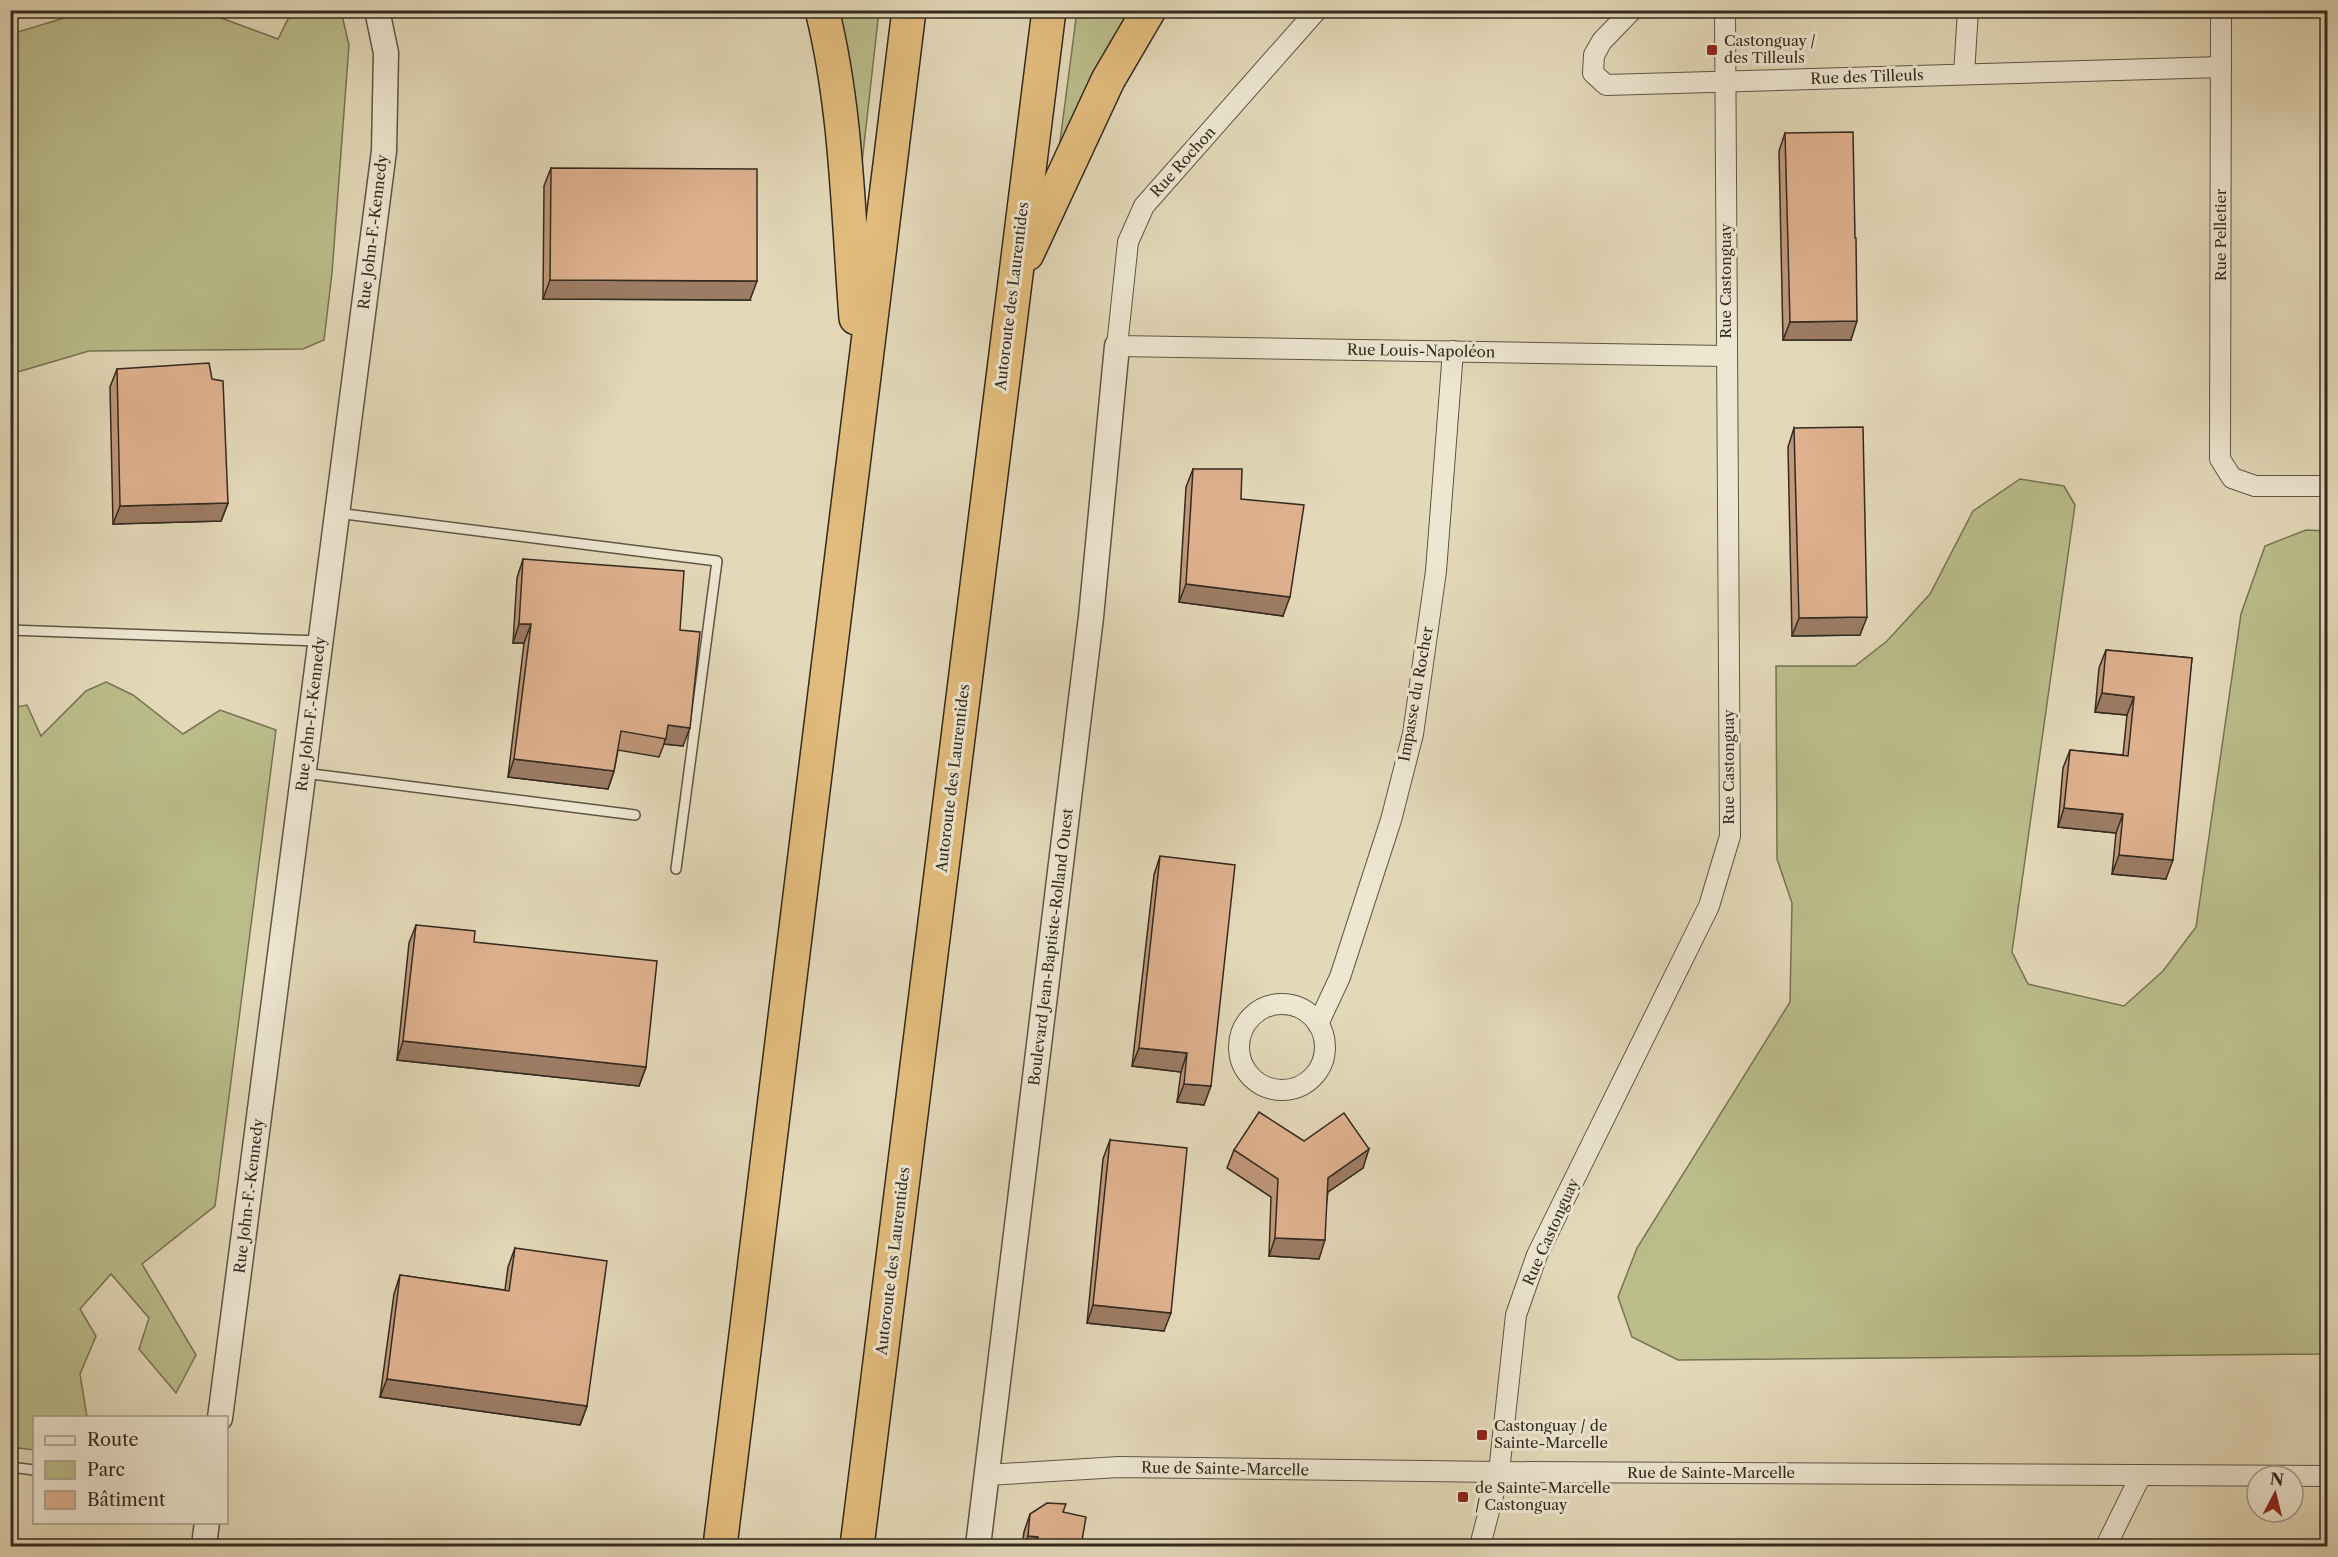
<svg xmlns="http://www.w3.org/2000/svg" width="2338" height="1557" font-family="'Libre Caslon Text',serif">
<rect width="100%" height="100%" fill="#e3d8b8"/>
<filter id="stains"><feTurbulence type="fractalNoise" baseFrequency=".00333" numOctaves="4"/><feColorMatrix values="0 0 0 0 .2 0 0 0 0 .09 0 0 0 0 .02 0 0 0 .5 -.17"/></filter>
<radialGradient id="worn" r=".72"><stop offset=".6" stop-color="#630" stop-opacity="0"/><stop offset="1" stop-color="#630" stop-opacity=".3"/></radialGradient>
<g fill="#babc8a" stroke="#767354" stroke-width="1.5">
<polygon points="292,11 341,11 349,45 332,273 324,340 303,349 89,351 21,371 11,372 11,34 84,12 205,12 278,39"/>
<polygon points="838,11 879,11 858,198 858,133 854,94"/>
<polygon points="1077,11 1130,11 1095,72 1058,157"/>
<polygon points="2020,479 2064,486 2075,505 2012,952 2028,984 2124,1006 2163,971 2196,927 2241,614 2265,546 2306,530 2327,531 2327,1351 2323,1354 1678,1360 1632,1337 1618,1297 1637,1248 1790,1002 1792,903 1777,859 1776,666 1855,666 1887,641 1930,594 1973,511"/>
<polygon points="106,682 133,695 183,734 220,710 276,730 215,1206 142,1264 196,1355 176,1393 139,1349 149,1318 111,1274 80,1309 96,1336 80,1374 87,1417 34,1418 34,1450 11,1447 11,708 27,705 41,736 86,691"/>
</g>
<g fill="none" stroke-linecap="round" stroke-linejoin="round">
<g stroke="#5f5645" stroke-width="12">
<g id="service">
<polyline points="337,513 717,561 676,869"/>
<polyline points="10,630 320,641"/>
<polyline points="304,773 635,815"/>
<polyline points="10,1467 34,1470"/>
</g>
</g>
<g stroke="#5f5645" stroke-width="22">
<g id="minor">
<polyline points="1317,10 1144,206 1128,242 1117,346 1725,356"/>
<polyline points="1632,10 1602,41 1594,55 1593,73 1606,85 2221,67"/>
<polyline points="2221,10 2220,459 2232,478 2255,486 2328,486"/>
<polyline points="1964,74 1968,10"/>
<circle cx="1282" cy="1047" r="43"/>
<polyline points="1318,1024 1340,977 1391,820 1413,734 1436,571 1453,351"/>
<polyline points="987,1475 1119,1467 1499,1472 2328,1476"/>
<polyline points="1480,1546 1499,1472 1516,1315 1537,1255 1709,906 1730,836 1725,10"/>
<polyline points="2106,1546 2141,1475"/>
</g>
</g>
<g stroke="#5f5645" stroke-width="27">
<g id="tertiary">
<polyline points="220,1418 384,151 386,53 377,10"/>
<polyline points="204,1546 207,1522"/>
<polyline points="978,1546 1091,617 1117,346"/>
</g>
</g>
<g stroke="#332a1f" stroke-width="36">
<g id="motorway">
<path d="M822,10c25,100 26,206 34,308"/>
<polyline points="1027,254 1108,80 1149,10"/>
<polyline points="720,1546 909,10"/>
<polyline points="857,1546 1049,10"/>
</g>
</g>
<use href="#service" stroke="#ede6d1" stroke-width="9"/>
<use href="#minor" stroke="#ede6d1" stroke-width="20"/>
<use href="#tertiary" stroke="#ede6d1" stroke-width="24"/>
<use href="#motorway" stroke="#e2bc7c" stroke-width="33"/>
</g>
<g fill="#c0987b" stroke="#332a1f" stroke-width="1.5">
<polygon points="1785,133 1855,238 1851,340 1783,340 1779,151"/>
<polygon points="551,168 750,300 543,299 544,186"/>
<polygon points="117,369 228,503 221,521 113,524 110,387"/>
<polygon points="1794,428 1860,635 1792,636 1788,447"/>
<polygon points="1193,469 1241,499 1283,616 1179,602 1186,487"/>
<polygon points="523,559 680,630 683,746 664,744 659,757 618,750 614,771 608,789 508,777 524,643 513,643 517,578"/>
<polygon points="2106,650 2192,658 2166,879 2112,874 2116,833 2058,827 2063,768 2070,750 2123,755 2127,715 2095,712 2099,668"/>
<polygon points="1160,856 1204,1105 1177,1102 1181,1072 1132,1066 1154,875"/>
<polygon points="416,925 646,1067 639,1086 397,1060 409,943"/>
<polygon points="1110,1140 1164,1331 1087,1323 1103,1159"/>
<polygon points="1304,1141 1363,1168 1328,1192 1319,1259 1269,1256 1271,1197 1227,1168 1234,1150"/>
<polygon points="515,1248 587,1406 580,1425 380,1397 394,1294 400,1275 505,1290 508,1267"/>
<polygon points="1063,1512 1081,1546 1022,1546 1024,1532 1030,1514"/>
</g>
<g fill="#9c7c64" stroke="#332a1f" stroke-width="1.5">
<polygon points="550,280 757,281 750,300 543,299"/>
<polygon points="1857,321 1851,340 1783,340 1790,322"/>
<polygon points="228,503 221,521 113,524 120,506"/>
<polygon points="1186,584 1290,597 1283,616 1179,602"/>
<polygon points="1867,617 1860,635 1792,636 1799,618"/>
<polygon points="519,624 531,624 524,643 513,643"/>
<polygon points="2102,693 2134,697 2127,715 2095,712"/>
<polygon points="668,725 690,728 683,746 664,744"/>
<polygon points="514,759 614,771 608,789 508,777"/>
<polygon points="2064,808 2123,814 2116,833 2058,827"/>
<polygon points="2119,855 2173,860 2166,879 2112,874"/>
<polygon points="403,1041 646,1067 639,1086 397,1060"/>
<polygon points="1139,1048 1187,1053 1181,1072 1132,1066"/>
<polygon points="1184,1084 1211,1086 1204,1105 1177,1102"/>
<polygon points="1369,1149 1363,1168 1322,1196 1328,1178"/>
<polygon points="1275,1238 1325,1240 1319,1259 1269,1256"/>
<polygon points="1093,1305 1171,1313 1164,1331 1087,1323"/>
<polygon points="387,1379 587,1406 580,1425 380,1397"/>
<polygon points="1028,1536 1038,1537 1035,1546 1024,1546"/>
</g>
<g fill="#dfb18f" stroke="#332a1f" stroke-width="1.5">
<polygon points="1853,132 1855,238 1856,238 1857,321 1790,322 1785,133"/>
<polygon points="551,168 757,169 757,281 550,280"/>
<polygon points="209,363 212,379 223,381 228,503 120,506 117,369"/>
<polygon points="1863,427 1867,617 1799,618 1794,428"/>
<polygon points="1193,469 1242,469 1241,499 1304,505 1290,597 1186,584"/>
<polygon points="523,559 684,571 680,630 700,632 690,728 668,725 666,739 621,731 614,771 514,759 531,624 519,624"/>
<polygon points="2106,650 2192,658 2173,860 2119,855 2123,814 2064,808 2070,750 2128,756 2134,697 2102,693"/>
<polygon points="1160,856 1235,865 1211,1086 1184,1084 1187,1053 1139,1048"/>
<polygon points="416,925 475,931 474,942 657,961 646,1067 403,1041"/>
<polygon points="1259,1112 1304,1141 1344,1113 1369,1149 1328,1178 1325,1240 1275,1238 1278,1179 1234,1150"/>
<polygon points="1110,1140 1187,1148 1171,1313 1093,1305"/>
<polygon points="515,1248 607,1261 587,1406 387,1379 400,1275 509,1291"/>
<polygon points="1047,1503 1066,1504 1063,1512 1086,1517 1081,1546 1036,1546 1038,1537 1028,1536 1030,1514"/>
</g>
<g fill="#8f2418" stroke="#ede6d1" stroke-width="2">
<rect x="1706" y="44" width="12" height="12" rx="3"/>
<rect x="1476" y="1429" width="12" height="12" rx="3"/>
<rect x="1457" y="1491" width="12" height="12" rx="3"/>
</g>
<g text-anchor="middle" stroke-width="6" stroke-linejoin="round" paint-order="stroke">
<g font-size="15" fill="#332a1f" stroke="#ede6d1" text-anchor="start">
<text x="1724" y="46">Castonguay /<tspan x="1724" dy="17">des Tilleuls</tspan></text>
<text x="1494" y="1431">Castonguay / de<tspan x="1494" dy="17">Sainte-Marcelle</tspan></text>
<text x="1475" y="1493">de Sainte-Marcelle<tspan x="1475" dy="17">/ Castonguay</tspan></text>
</g>
<g font-size="15" fill="#332a1f" stroke="#ede6d1">
<text transform="translate(1867 77) rotate(-2)" y="5">Rue des Tilleuls</text>
<text transform="translate(1183 162) rotate(-48)" y="5">Rue Rochon</text>
<text transform="translate(373 232) rotate(-83)" y="5">Rue John-F.-Kennedy</text>
<text transform="translate(2221 235) rotate(-90)" y="5">Rue Pelletier</text>
<text transform="translate(1726 281) rotate(-90)" y="5">Rue Castonguay</text>
<text transform="translate(1012 296) rotate(-83)" y="5">Autoroute des Laurentides</text>
<text transform="translate(1421 351) rotate(1)" y="5">Rue Louis-Napoléon</text>
<text transform="translate(1416 694) rotate(-80)" y="5">Impasse du Rocher</text>
<text transform="translate(311 714) rotate(-83)" y="5">Rue John-F.-Kennedy</text>
<text transform="translate(1729 767) rotate(-90)" y="5">Rue Castonguay</text>
<text transform="translate(953 778) rotate(-83)" y="5">Autoroute des Laurentides</text>
<text transform="translate(1051 947) rotate(-83)" y="5">Boulevard Jean-Baptiste-Rolland Ouest</text>
<text transform="translate(249 1196) rotate(-83)" y="5">Rue John-F.-Kennedy</text>
<text transform="translate(1551 1232) rotate(-66)" y="5">Rue Castonguay</text>
<text transform="translate(893 1261) rotate(-83)" y="5">Autoroute des Laurentides</text>
<text transform="translate(1225 1469) rotate(1)" y="5">Rue de Sainte-Marcelle</text>
<text x="1711" y="1478">Rue de Sainte-Marcelle</text>
</g>
</g>
<rect width="2338" height="1557" fill="none" stroke="#e3d8b8" stroke-width="36"/>
<rect x="12" y="12" width="2314" height="1533" fill="none" stroke="#332a1f" stroke-width="3"/>
<rect x="18" y="18" width="2302" height="1521" fill="none" stroke="#332a1f" stroke-width="1.5"/>
<rect x="33" y="1416" width="195" height="108" fill="#ede6d1" stroke="#a39b8a" stroke-width="1.5"/>
<rect x="45" y="1436" width="30" height="9" fill="#ede6d1" stroke="#a39b8a" stroke-width="1.5"/>
<text x="87" y="1446" font-size="18" fill="#332a1f">Route</text>
<rect x="45" y="1461" width="30" height="18" fill="#babc8a" stroke="#a39b8a" stroke-width="1.5"/>
<text x="87" y="1476" font-size="18" fill="#332a1f">Parc</text>
<rect x="45" y="1491" width="30" height="18" fill="#dfb18f" stroke="#a39b8a" stroke-width="1.5"/>
<text x="87" y="1506" font-size="18" fill="#332a1f">Bâtiment</text>
<g transform="translate(2275 1494) rotate(7)"><circle r="28" fill="#ede6d1" stroke="#a39b8a" stroke-width="1.5"/>
<path d="M0-4.5L10 22L0 15L-10 22Z" fill="#8f2418"/>
<text y="-9" font-size="16" font-weight="bold" text-anchor="middle" fill="#332a1f">N</text>
</g>
<rect width="100%" height="100%" filter="url(#stains)"/>
<rect width="100%" height="100%" fill="url(#worn)"/>
</svg>
